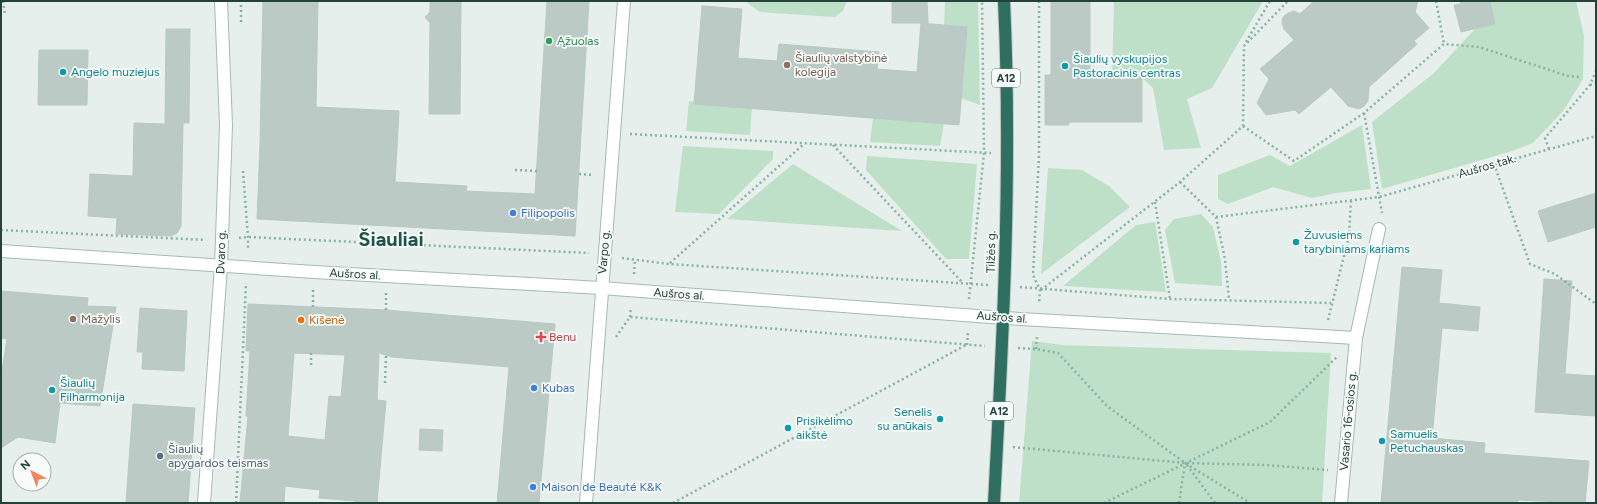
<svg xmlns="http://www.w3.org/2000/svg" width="1597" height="504" font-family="Figtree,sans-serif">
<rect width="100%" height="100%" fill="#e6efeb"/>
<g fill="#bfe0c8">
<polygon points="717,1 847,1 843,11 835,17 760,12 746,2"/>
<polygon points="945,1 978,1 980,105 961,98 967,27 944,25"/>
<polygon points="1114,1 1263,1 1212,88 1187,99 1201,148 1164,150 1153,88 1142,78 1112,78"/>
<polygon points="1490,1 1576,1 1584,36 1583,79 1564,110 1533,143 1509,152 1382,189 1372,122 1434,73 1475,29 1495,24"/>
<polygon points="689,101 752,108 750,135 686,131"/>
<polygon points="873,118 944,124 940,146 870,142"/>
<polygon points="1362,125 1371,189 1336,193 1312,198 1273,187 1228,204 1218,199 1218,175 1270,155 1290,166"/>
<polygon points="683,146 773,151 773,159 719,214 675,212"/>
<polygon points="867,156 977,164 969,259 946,259 866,170"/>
<polygon points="793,164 902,231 727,219"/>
<polygon points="1048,168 1082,170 1109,186 1130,207 1041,274"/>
<polygon points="1201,214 1213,227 1221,262 1222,286 1175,283 1165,230 1174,219"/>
<polygon points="1155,222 1166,292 1063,286 1136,225"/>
<polygon points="1032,341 1062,345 1331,353 1322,503 1019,503"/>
</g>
<g fill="#bbcac4" stroke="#b8c9c2" fill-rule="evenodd">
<polygon points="263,1 318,1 316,107 399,111 395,182 467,186 466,191 535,194 547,1 589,1 575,236 257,219 260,144"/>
<polygon points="430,1 461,1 460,114 429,114 430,23 425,17 430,12"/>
<polygon points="892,1 927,1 928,23 892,23"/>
<polygon points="1051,1 1090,1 1090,78 1142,78 1142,122 1069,122 1069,125 1045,125 1045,75 1051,75"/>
<polygon points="1314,1 1418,1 1415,12 1429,28 1414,41 1417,44 1369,87 1368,101 1364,106 1359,109 1348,106 1331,87 1299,114 1295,110 1266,115 1257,103 1269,79 1260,69 1294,40 1284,29 1282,23 1283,17 1288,13 1294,11 1300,14"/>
<polygon points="1460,1 1490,1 1495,24 1461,32 1454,5 1461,4"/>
<polygon points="702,6 742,9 738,58 777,61 779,44 879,52 877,69 917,72 921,23 967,27 959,125 694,104"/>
<polygon points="166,29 190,29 189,123 183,123 181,226 177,233 171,236 116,234 117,218 88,216 90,174 133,176 134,123 165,124"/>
<polygon points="39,50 88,50 87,105 38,105"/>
<polygon points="1596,193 1596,227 1548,242 1538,211"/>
<polygon points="1402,267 1442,270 1439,303 1480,307 1478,331 1442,328 1432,438 1485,443 1484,453 1589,461 1585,503 1518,500 1517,503 1381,503"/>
<polygon points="1544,279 1572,281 1565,374 1596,376 1596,416 1535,412"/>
<polygon points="1,291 88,298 87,306 116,307 100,406 60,403 55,443 18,437 1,448 1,378 7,339 1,338"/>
<path d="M248,304l138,6 169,14 -16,179h-42l12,-136 -117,-10 -13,-4 -2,47 9,1 -9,102h-22v-2l-36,-3 1,-8 -35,-4 -1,17h-44l8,-87h-2l4,-65h-4zM294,353l51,2 -4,42 -12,-1 -4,44 -37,-4z"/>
<polygon points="140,308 187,311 184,371 142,369 143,352 137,352"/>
<polygon points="133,404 195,408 188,503 126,503"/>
<polygon points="420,429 443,430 442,451 419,450"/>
</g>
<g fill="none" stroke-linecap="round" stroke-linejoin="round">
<g stroke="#a8b8b2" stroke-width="14">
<g id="street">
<polyline points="1004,318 1356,338"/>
<polyline points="204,503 221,266"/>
<polyline points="586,503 624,1"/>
<polyline points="1341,503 1356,338 1379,229"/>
</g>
</g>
<g stroke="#a4bbb3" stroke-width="14">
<g id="secondary">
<polyline points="1,251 314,272 601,288 1004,318"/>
<polyline points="221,266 226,125 221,1"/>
</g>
</g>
<g stroke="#c2cac8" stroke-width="14">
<path id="highway" d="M994,503c9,-167 18,-335 10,-502"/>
</g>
<g stroke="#86b3a5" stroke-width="2.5" stroke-dasharray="2 3" stroke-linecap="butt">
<polyline points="3,1 5,15"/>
<polyline points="1039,1 1039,155 1033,275 1040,290 1039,304"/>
<polyline points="1436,1 1444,44"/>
<polyline points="241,22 241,1"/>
<polyline points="1246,42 1270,1"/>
<polyline points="1590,85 1596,83"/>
<polyline points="1364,113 1382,213"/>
<polyline points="1243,126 1294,161 1364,113 1444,44 1479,47 1568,76 1579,77"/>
<polyline points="630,134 991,153"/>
<polyline points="833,145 962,282"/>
<polyline points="1549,149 1545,138 1590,85 1596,71"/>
<polyline points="1494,164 1530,264 1555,274 1596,304"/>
<polyline points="515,170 537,171"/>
<polyline points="243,171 248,237 248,250"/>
<polyline points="579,174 594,175"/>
<polyline points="1180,182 1216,217 1225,259 1229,300"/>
<polyline points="1155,202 1170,299"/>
<polyline points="1216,217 1379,197 1596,136"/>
<polyline points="1,230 206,240"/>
<polyline points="239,238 248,237 589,253"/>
<polyline points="622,258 669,264 988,285"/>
<polyline points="670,263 804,144"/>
<polyline points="634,274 635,260"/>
<polyline points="1020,287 1170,299 1331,303"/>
<polyline points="1041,290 1180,182 1243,126 1244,46 1288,1"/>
<polyline points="969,299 984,153 982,1"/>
<polyline points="313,307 313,287"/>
<polyline points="386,310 386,293"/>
<polyline points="630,317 631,307"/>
<polyline points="1328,320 1349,236 1351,200"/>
<polyline points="616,337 630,317 985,346"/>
<polyline points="967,345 968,332"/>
<polyline points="1018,348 1036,349 1058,353 1107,406 1185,463 1250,503"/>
<polyline points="1036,349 1037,337"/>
<polyline points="311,365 311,353"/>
<polyline points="385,383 386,356"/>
<polyline points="1013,447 1185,463 1266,465 1328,470"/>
<polyline points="1187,465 1215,503"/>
<polyline points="236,503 246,283"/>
<polyline points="673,503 966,345"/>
<polyline points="1104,503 1270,422 1337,357"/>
<polyline points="1179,503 1185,463"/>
</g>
<use href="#street" stroke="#fff" stroke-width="12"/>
<use href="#secondary" stroke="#fff" stroke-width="12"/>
<use href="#highway" stroke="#2f6f62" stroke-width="12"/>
</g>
<circle fill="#2e9e5b" stroke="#f7fbf9" stroke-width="1.5" cx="549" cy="41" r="4"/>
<g fill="#8d6e63" stroke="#f7fbf9" stroke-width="1.5">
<circle cx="787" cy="65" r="4"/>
<circle cx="73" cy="319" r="4"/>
</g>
<g fill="#0f9aa8" stroke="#f7fbf9" stroke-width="1.5">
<circle cx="1065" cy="66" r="4"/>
<circle cx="63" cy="72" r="4"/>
<circle cx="1296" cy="242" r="4"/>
<circle cx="52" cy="390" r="4"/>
<circle cx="940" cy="419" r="4"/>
<circle cx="788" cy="428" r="4"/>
<circle cx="1382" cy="441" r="4"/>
</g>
<g fill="#3f7fe0" stroke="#f7fbf9" stroke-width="1.5">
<circle cx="513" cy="213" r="4"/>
<circle cx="534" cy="388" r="4"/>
<circle cx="533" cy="487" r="4"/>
</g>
<circle fill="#e8710a" stroke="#f7fbf9" stroke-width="1.5" cx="301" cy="320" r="4"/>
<path fill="#e0444e" stroke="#f7fbf9" stroke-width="1.5" d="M539 331h4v4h4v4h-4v4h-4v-4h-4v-4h4z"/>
<circle fill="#5c6f8a" stroke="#f7fbf9" stroke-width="1.5" cx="160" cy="456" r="4"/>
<g text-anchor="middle" stroke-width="3.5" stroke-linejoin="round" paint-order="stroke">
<g fill="#f7fbf9" stroke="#637a73" stroke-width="1">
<rect x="992" y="69" width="28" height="18" rx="3"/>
<rect x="985" y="402" width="28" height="18" rx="3"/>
</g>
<g font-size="11" font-weight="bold" fill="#24423a">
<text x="1006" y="82">A12</text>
<text x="999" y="415">A12</text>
</g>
<g font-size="12" fill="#27864d" stroke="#f7fbf9" text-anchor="start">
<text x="557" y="45">Ąžuolas</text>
</g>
<g font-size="12" fill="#785e54" stroke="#f7fbf9" text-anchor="start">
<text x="795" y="62">Šiaulių valstybinė<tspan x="795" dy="14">kolegija</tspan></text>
<text x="81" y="323">Mažylis</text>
</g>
<g font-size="12" fill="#0d838f" stroke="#f7fbf9" text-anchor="start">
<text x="1073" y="63">Šiaulių vyskupijos<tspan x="1073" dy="14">Pastoracinis centras</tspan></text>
<text x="71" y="76">Angelo muziejus</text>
<text x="1304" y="239">Žuvusiems<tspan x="1304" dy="14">tarybiniams kariams</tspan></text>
<text x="60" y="387">Šiaulių<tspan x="60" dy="14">Filharmonija</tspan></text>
<text x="932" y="416" text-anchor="end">Senelis<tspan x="932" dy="14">su anūkais</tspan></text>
<text x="796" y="425">Prisikėlimo<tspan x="796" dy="14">aikštė</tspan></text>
<text x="1390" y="438">Samuelis<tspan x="1390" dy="14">Petuchauskas</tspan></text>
</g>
<g font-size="12" fill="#24423a" stroke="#f7fbf9">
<text transform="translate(1487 166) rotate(-16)" y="4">Aušros tak.</text>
<text transform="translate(221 252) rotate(-88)" y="4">Dvaro g.</text>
<text transform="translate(604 252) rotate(-85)" y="4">Varpo g.</text>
<text transform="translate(991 252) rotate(-89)" y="4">Tilžės g.</text>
<text transform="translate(355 274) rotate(3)" y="4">Aušros al.</text>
<text transform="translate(679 294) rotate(4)" y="4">Aušros al.</text>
<text transform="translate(1002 317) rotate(4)" y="4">Aušros al.</text>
<text transform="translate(1348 421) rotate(-85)" y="4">Vasario 16-osios g.</text>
</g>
<g font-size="12" fill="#366cbe" stroke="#f7fbf9" text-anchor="start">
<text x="521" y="217">Filipopolis</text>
<text x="542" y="392">Kubas</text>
<text x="541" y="491">Maison de Beauté K&amp;K</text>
</g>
<g font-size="12" fill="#c56008" stroke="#f7fbf9" text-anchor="start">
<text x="309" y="324">Kišenė</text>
</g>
<g font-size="12" fill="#be3a42" stroke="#f7fbf9" text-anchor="start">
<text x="549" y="341">Benu</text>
</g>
<g font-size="12" fill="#4e5e75" stroke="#f7fbf9" text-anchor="start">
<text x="168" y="453">Šiaulių<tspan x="168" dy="14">apygardos teismas</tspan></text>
</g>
<g font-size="20" font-weight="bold" fill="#1f5548" stroke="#f7fbf9">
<text x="391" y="246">Šiauliai</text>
</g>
</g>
<rect width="1597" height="504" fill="none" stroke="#24423a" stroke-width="4"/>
<g transform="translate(32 472) rotate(318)"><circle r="19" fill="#f7fbf9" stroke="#a3b1ad"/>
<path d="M0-3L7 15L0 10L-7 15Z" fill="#f4845f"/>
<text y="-6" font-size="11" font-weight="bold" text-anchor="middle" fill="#24423a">N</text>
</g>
</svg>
